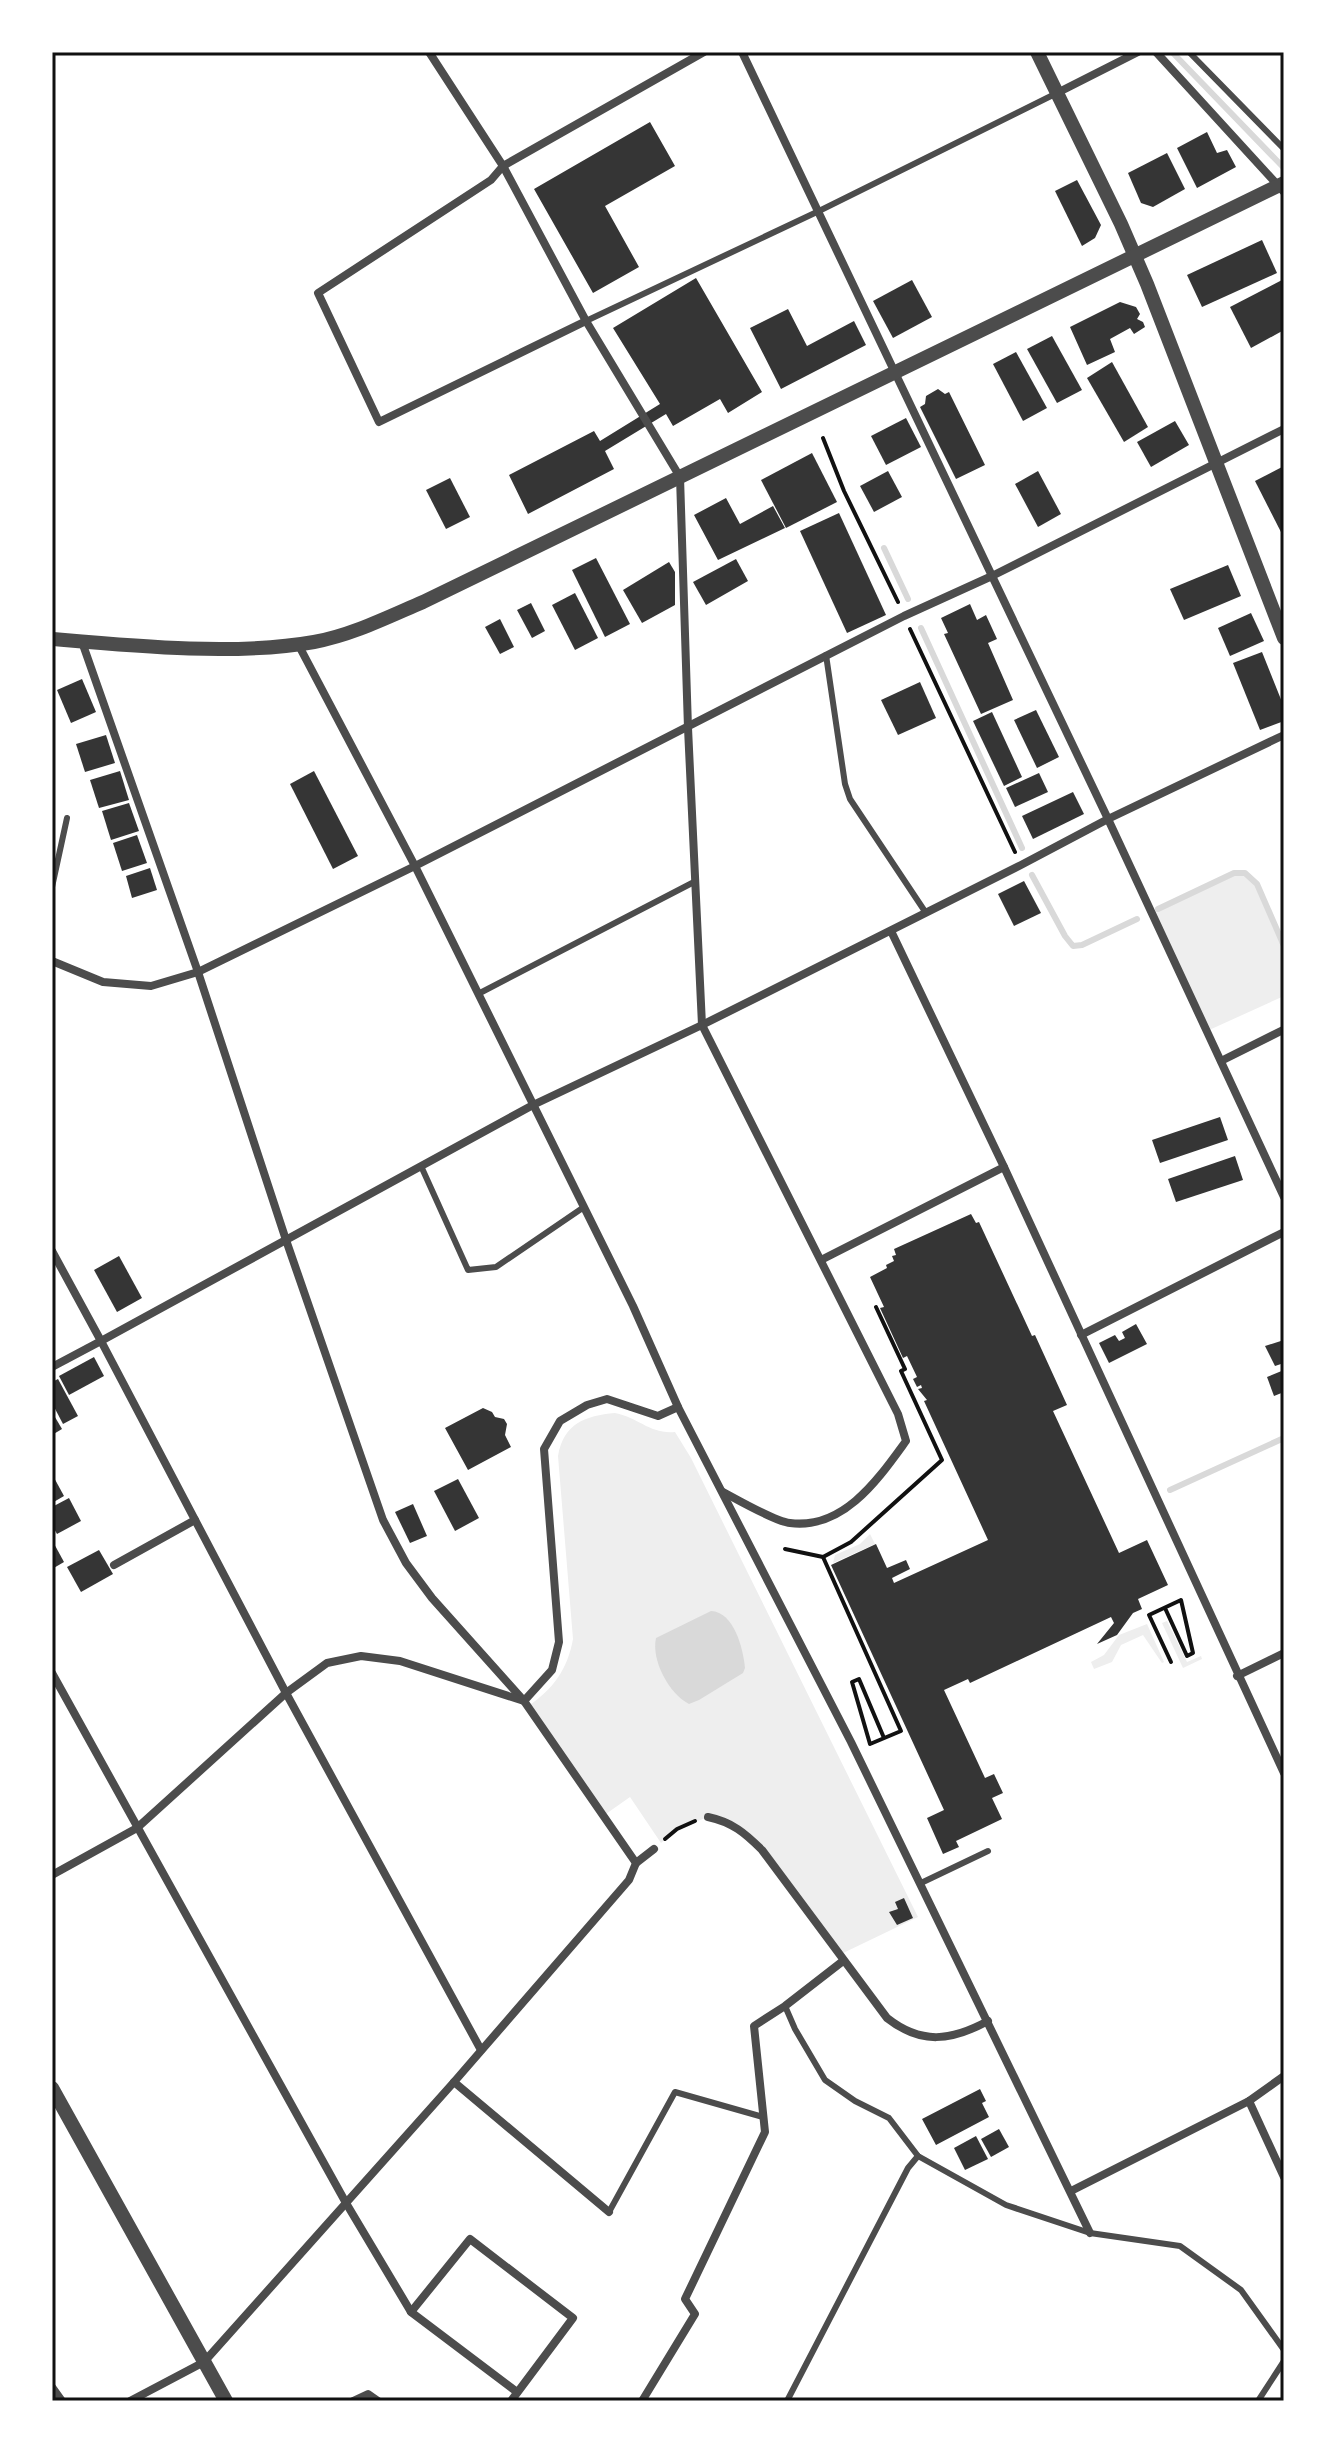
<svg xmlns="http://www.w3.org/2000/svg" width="1336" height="2453" font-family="Overpass,sans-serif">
<rect width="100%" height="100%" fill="#fff"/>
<g fill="#eee">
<polygon points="1234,873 1245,873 1257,884 1284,946 1284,996 1207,1031 1152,912"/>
<path d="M615,1413c25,5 34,21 60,19l16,26 227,459 -79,38 -96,-124 -35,-14 -31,12 -16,14 -31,-46 -27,19 -75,-110c25,-16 40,-38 45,-67l-15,-183c6,-33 27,-40 57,-43z"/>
<polygon points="870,1534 875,1544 833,1563 835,1555 860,1544"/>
<polygon points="1167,1621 1187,1662 1201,1656 1202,1659 1183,1668 1162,1623"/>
<polygon points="1147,1624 1164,1662 1162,1663 1143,1635 1121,1645 1112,1662 1094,1669 1091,1662 1104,1655 1119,1635"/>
</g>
<path fill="#d9d9d9" d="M711,1611c23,1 32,37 34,57l-2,5 -44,27 -10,4c-20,-10 -38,-44 -33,-66z"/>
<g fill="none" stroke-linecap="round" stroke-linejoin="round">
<g stroke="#d9d9d9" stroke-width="6">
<polyline points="1172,52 1284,168"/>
<polyline points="884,548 908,599"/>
<polyline points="921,628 1022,848"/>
<polyline points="1032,875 1065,936 1073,946 1082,945 1137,919"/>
<polyline points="1158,909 1234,873 1245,873 1257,884 1284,946"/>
<polyline points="1170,1490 1284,1438"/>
</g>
</g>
<g fill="#353535">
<polygon points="650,122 675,166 605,206 639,267 593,293 534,189"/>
<polygon points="1207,132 1217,153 1227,150 1236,167 1197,188 1177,148"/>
<polygon points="1167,153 1185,189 1153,207 1141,203 1128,173"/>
<polygon points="1077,180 1101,225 1095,238 1082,246 1055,191"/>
<polygon points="1262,240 1277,273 1202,307 1187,275"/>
<polygon points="696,278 762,392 728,413 720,399 673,426 666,414 605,451 614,469 528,514 509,475 594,431 600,441 660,404 613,328"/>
<polygon points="1284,279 1284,330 1251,348 1230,307"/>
<polygon points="912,280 932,317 893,338 873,301"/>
<polygon points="1120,302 1136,307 1140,314 1137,319 1143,322 1145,327 1134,334 1130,328 1110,339 1115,352 1087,365 1070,327"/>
<polygon points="788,309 807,346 854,321 866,345 781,389 750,328"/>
<polygon points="1052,336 1082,390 1057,403 1027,349"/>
<polygon points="1016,352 1047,408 1023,421 993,364"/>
<polygon points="1112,362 1148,427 1124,442 1087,378"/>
<polygon points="938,389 945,394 949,392 985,465 956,479 920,407 925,404 926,396"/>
<polygon points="906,418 921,447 886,465 871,436"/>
<polygon points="1175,421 1189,445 1151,467 1137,442"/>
<polygon points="812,453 837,502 786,528 761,480"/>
<polygon points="1284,466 1284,538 1255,481"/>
<polygon points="888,471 902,497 874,512 860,486"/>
<polygon points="1038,471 1061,514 1038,527 1015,484"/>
<polygon points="450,478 470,517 446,529 426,490"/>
<polygon points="726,498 740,524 773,506 785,528 718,560 694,515"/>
<polygon points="839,513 886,615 847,633 800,531"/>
<polygon points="596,558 630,624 605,637 572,570"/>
<polygon points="736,559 748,581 706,605 693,582"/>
<polygon points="669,562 675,572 675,605 642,623 623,590"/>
<polygon points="1228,565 1241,596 1184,620 1170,589"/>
<polygon points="575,593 598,638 575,650 552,605"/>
<polygon points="531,603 545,631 532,638 517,610"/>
<polygon points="970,604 977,620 986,615 997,639 988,643 1013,700 981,714 944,634 948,633 941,618"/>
<polygon points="1251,613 1264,641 1230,656 1218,628"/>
<polygon points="500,619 514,647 500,654 485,627"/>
<polygon points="1262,652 1284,707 1284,721 1260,730 1233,663"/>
<polygon points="82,679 96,712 71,723 57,690"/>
<polygon points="920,682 936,718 898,735 881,700"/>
<polygon points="1036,710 1059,757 1037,768 1014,720"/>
<polygon points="992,712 1022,777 1004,786 973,721"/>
<polygon points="106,735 115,763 85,772 76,744"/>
<polygon points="120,771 129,800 99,808 90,780"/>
<polygon points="314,771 358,856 333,869 290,784"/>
<polygon points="1039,773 1048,792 1015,807 1006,788"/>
<polygon points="1073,792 1084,814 1033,839 1022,816"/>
<polygon points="129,803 139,831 111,840 102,811"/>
<polygon points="137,835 147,863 122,871 113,843"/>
<polygon points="150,868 157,890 132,898 126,876"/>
<polygon points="1024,881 1041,913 1014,926 998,894"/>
<polygon points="1220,1117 1228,1140 1160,1163 1152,1140"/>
<polygon points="1235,1156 1243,1180 1176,1202 1168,1179"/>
<polygon points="971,1214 976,1223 979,1222 1032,1336 1035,1335 1067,1405 1053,1411 1119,1553 1147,1540 1168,1585 1138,1599 1142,1609 1133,1613 1117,1635 1097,1644 1114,1623 1111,1617 970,1683 968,1679 944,1690 985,1778 994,1774 1003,1793 992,1798 1002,1819 956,1841 959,1847 943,1854 927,1818 944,1810 831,1565 876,1544 887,1568 906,1560 910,1569 892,1578 894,1583 988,1540 924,1401 927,1400 918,1389 922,1388 921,1385 917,1387 913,1379 917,1377 907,1356 903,1358 880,1308 884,1307 870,1277 887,1268 886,1265 894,1261 892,1256 896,1255 894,1249"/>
<polygon points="119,1256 142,1298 117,1312 94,1270"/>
<polygon points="1136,1324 1147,1344 1109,1363 1099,1343 1115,1335 1119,1341 1125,1338 1122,1332"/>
<polygon points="1284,1340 1284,1363 1275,1366 1265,1346"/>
<polygon points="94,1357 104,1376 69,1395 59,1376"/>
<polygon points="1284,1370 1284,1392 1274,1396 1267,1377"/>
<polygon points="58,1379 78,1416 63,1424 52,1403 52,1382"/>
<polygon points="483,1408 492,1412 495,1417 504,1419 507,1424 505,1435 511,1447 468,1470 445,1428"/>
<polygon points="52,1412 62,1429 52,1435"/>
<polygon points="52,1474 64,1496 52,1503"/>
<polygon points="458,1479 479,1518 455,1531 434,1491"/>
<polygon points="69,1498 81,1521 57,1534 52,1525 52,1507"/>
<polygon points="413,1504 427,1536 410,1543 395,1512"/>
<polygon points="52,1540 64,1562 52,1569"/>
<polygon points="99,1550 113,1574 81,1592 67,1567"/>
<polygon points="904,1898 913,1918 897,1925 889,1912 898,1909 895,1902"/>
<polygon points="980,2089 986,2101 982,2103 989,2117 936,2145 922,2119"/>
<polygon points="999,2129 1009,2147 991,2157 981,2139"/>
<polygon points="976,2136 988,2159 965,2170 954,2148"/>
</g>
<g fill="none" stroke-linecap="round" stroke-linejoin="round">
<g stroke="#111" stroke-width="4">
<polyline points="823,438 844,491 898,602"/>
<polyline points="910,629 1015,852"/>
<polyline points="785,1549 823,1557 901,1731 870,1744 852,1682 859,1679 884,1738"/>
<polyline points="823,1557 851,1542 942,1460 901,1371 905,1369 876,1307"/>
<polyline points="1165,1608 1187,1656 1193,1653 1181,1600 1149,1615 1171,1662"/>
<polyline points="665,1839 677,1829 695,1821"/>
</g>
<g stroke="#4c4c4c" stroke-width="6">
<polyline points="1189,52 1284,149"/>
<polyline points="586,321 819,211 1057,93"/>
<polyline points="826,655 845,784 850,799 926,913"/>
<polyline points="52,887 67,818"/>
<polyline points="478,994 694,882"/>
<polyline points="421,1166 468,1270 496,1267 584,1207"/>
<polyline points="921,1883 988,1851"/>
<polyline points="785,2006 795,2029 825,2080 855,2101 889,2118 918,2156 1006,2205 1090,2233 1180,2246 1241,2290 1284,2350"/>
<polyline points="609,2212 675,2092 763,2117"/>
<polyline points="787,2401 908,2168 918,2156"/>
<polyline points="1258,2401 1284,2361"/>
</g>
<g stroke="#4c4c4c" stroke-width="8">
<path d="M429,52l74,114 83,155 94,156 8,251 14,297 196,389 8,27c-27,37 -62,89 -116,82 -14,-1 -52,-23 -67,-31"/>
<polyline points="742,52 1108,819 1284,1197"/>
<polyline points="1156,52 1284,192"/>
<polyline points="1057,93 1138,52"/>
<polyline points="586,321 379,422 318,293 491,180 503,166 704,52"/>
<polyline points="82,642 198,972 286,1240 383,1520 406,1563 432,1598 524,1701 636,1863 629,1880 454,2082 204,2362 130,2401"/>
<polyline points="298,644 415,866 633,1306 678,1407 851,1742 1090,2233"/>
<polyline points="891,931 1004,1167 1284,1773"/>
<polyline points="52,961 103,982 151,986 198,972 415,866 904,616 992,576 1284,429"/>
<polyline points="1221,1061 1283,1030"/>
<polyline points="52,1251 101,1341 52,1367"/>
<polyline points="821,1260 1004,1167"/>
<polyline points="1081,1335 1284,1232"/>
<polyline points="114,1565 195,1520"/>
<polyline points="52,1673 346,2203 411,2312 517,2392"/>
<polyline points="1237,1676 1284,1653"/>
<path d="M708,1817c24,5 37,16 54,33l125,168c34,27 64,23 101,3"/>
<polyline points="636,1863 654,1849"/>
<polyline points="52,1875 137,1828 286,1693 327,1663 361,1656 400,1661 524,1701 552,1670 559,1642 544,1449 560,1421 587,1405 607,1399 658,1416 678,1407"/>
<polyline points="481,2050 286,1693 101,1341 533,1105 702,1025 1021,865 1108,819 1284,735"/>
<polyline points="454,2082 609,2212"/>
<polyline points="1249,2101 1284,2177"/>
<polyline points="1071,2191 1249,2101 1284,2076"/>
<polyline points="411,2312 470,2239 573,2318 511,2401"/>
<polyline points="52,2387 62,2401"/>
<polyline points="353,2401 368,2394 378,2401"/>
<polyline points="642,2401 695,2314 685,2299 765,2132 754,2026 785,2006 843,1961"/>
</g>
<g stroke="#4c4c4c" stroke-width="14">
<polyline points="1037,52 1121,224 1147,284 1284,638"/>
<path d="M52,639c80,7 184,17 262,3 38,-7 74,-25 109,-40l861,-419"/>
<polyline points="52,2088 226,2401"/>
</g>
</g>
<rect width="1336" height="2453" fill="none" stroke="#ffffff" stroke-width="108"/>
<rect x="54" y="54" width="1228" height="2345" fill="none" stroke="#111" stroke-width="3"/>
</svg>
